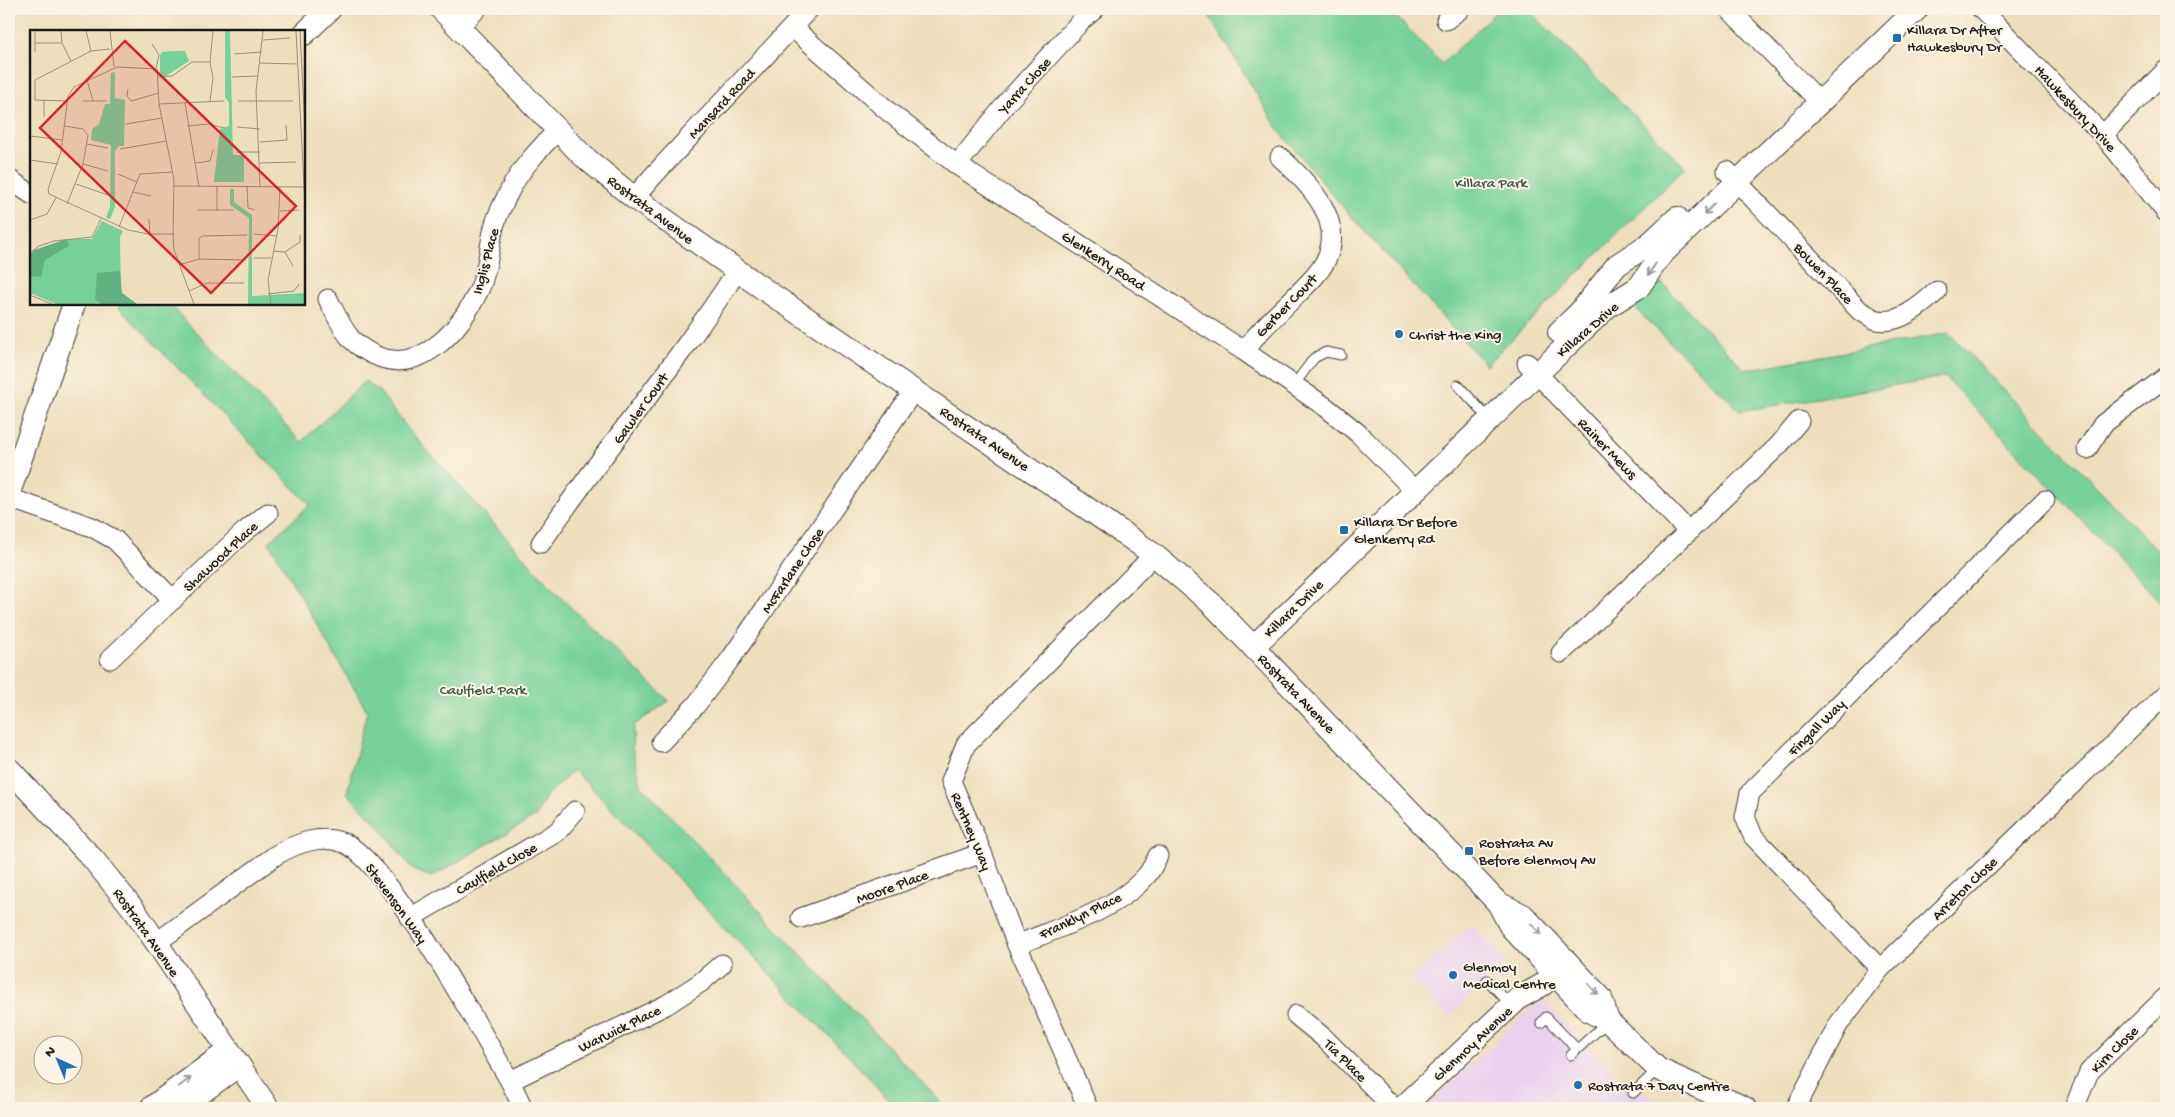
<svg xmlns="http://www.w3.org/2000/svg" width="2175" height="1117" font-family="'Gochi Hand',sans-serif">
<rect width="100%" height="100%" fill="#fcf5e5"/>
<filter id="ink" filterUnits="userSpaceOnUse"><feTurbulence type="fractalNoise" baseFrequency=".02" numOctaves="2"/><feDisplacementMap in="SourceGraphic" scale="10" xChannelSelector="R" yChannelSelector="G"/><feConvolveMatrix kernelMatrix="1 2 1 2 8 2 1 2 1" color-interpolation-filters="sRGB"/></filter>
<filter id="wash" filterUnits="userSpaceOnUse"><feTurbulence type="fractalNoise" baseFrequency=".0096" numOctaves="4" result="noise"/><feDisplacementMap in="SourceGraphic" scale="20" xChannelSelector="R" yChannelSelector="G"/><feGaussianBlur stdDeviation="1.12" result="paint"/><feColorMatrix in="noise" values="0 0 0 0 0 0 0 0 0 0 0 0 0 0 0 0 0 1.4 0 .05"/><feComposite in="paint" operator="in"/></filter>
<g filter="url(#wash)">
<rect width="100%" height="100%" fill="#eddfbc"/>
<g fill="#e9d2ed">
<polygon points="1471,924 1507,961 1448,1017 1412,979"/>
<polygon points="1541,999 1618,1077 1669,1108 1425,1108"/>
</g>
<g fill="#76d198" stroke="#49765a">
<polygon points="1205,9 1389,9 1442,64 1499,9 1528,9 1685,167 1486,365 1347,212 1278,129"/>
<polygon points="1662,283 1745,370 1949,333 2166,559 2166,608 1945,377 1740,411 1634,307"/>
<polygon points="116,304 169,304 301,442 365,381 379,391 408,429 560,597 669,701 634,725 632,747 641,785 946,1108 895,1108 872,1081 574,770 547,795 536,816 431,877 413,870 378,825 347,793 367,711 269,542 310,505"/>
</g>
</g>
<g filter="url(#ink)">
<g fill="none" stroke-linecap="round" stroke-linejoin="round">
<g stroke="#3b3934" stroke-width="11">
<g id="service">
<polyline points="1294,385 1314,358 1326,352 1341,355"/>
<polyline points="1458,385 1490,420"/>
<polyline points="1487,980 1511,1005"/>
<polyline points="1541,1023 1546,1017 1577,1049"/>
<polyline points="1571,1055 1608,1021"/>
<polyline points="1633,1093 1658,1069"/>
</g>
</g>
<g stroke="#3b3934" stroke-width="21">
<g id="minor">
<polyline points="1729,9 1820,102"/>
<polyline points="1981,9 2103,135 2166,212"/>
<polyline points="1446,20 1460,9"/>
<polyline points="458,27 477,9"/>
<polyline points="793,28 889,112 957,165 1244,351 1327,408 1359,434 1415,491"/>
<polyline points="2103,135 2166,70"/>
<polyline points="957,165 1009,100 1082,20 1095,9"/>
<path d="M1727,171l133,140c5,2 10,6 14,8 23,8 48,-14 63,-28"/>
<polyline points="9,179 31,194"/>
<polyline points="634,198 654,175 809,9"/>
<path d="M328,299c7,14 13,28 23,40 8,8 18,14 28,18 45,17 83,-31 100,-67 9,-19 10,-43 15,-63 3,-12 9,-23 15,-35 11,-23 31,-44 49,-62"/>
<path d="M1244,351c21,-29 48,-49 71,-75 40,-45 -1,-88 -35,-119"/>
<polyline points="1527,363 1689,532"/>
<polyline points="2087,449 2103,424 2166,377"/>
<polyline points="9,498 92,527 115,540 173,600"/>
<path d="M541,543c63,-92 135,-178 196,-272"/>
<polyline points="1561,653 1779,445 1799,421"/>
<polyline points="110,659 243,533 268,513"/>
<polyline points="661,742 696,705 732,657 914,390"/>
<polyline points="410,918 557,832 575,811"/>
<polyline points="801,918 982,853"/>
<path d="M156,943l120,-88c21,-12 44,-21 68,-12 44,18 138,191 166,238l13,27"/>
<path d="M1017,945c40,-17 100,-35 129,-69 5,-5 8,-13 12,-20"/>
<polyline points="1880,969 1753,836 1745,817 1750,793 2045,500"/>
<polyline points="1296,1015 1323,1037 1394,1108"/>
<polyline points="510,1081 666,1005 700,983 722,964"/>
<polyline points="1088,1108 1017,945 982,853 951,781 966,744 1143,566 1153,554"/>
<polyline points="1796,1108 1838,1025 1880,969 2166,694"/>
<polyline points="2074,1108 2089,1072 2166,997"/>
</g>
</g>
<g stroke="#3b3934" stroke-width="24">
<g id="tertiary">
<polyline points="441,9 583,156 634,198 768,292 1097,515 1153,554 1212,604 1498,903 1510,926 1589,1011 1608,1021 1658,1069 1745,1108"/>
<polyline points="304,34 330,9"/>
<polyline points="1559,332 1579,313 1617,265 1649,244 1677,218"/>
<polyline points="9,493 74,304"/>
<polyline points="1253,647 1585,328 1607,307 1639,287 1661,255 1917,9"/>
<polyline points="9,769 93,859 135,911 268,1108"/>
<polyline points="1498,903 1523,915 1601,998 1608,1021"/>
<polyline points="151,1108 229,1050"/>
<polyline points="180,1108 239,1065"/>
<polyline points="1402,1108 1519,998 1542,985 1568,963"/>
</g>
</g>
<use href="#service" stroke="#fff" stroke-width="9"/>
<use href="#minor" stroke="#fff" stroke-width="19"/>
<use href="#tertiary" stroke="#fff" stroke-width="22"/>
</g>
<defs><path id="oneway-shaft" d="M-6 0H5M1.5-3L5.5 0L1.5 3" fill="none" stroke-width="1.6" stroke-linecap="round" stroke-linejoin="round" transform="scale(1.25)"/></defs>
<g stroke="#999">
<use href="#oneway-shaft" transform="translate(1709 209) rotate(136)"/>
<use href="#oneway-shaft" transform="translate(1652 269) rotate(124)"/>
<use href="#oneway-shaft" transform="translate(1536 929) rotate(47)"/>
<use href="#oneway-shaft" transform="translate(1593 989) rotate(47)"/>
<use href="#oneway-shaft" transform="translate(185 1082) rotate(-37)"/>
</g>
</g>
<g fill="#1f6fb2" stroke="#fcf5e5" stroke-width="2">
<rect x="1892" y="33" width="10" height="10" rx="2.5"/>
<circle cx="1399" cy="334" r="5"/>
<rect x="1339" y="525" width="10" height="10" rx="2.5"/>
<rect x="1464" y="846" width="10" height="10" rx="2.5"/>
<circle cx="1453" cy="975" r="5"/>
<circle cx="1578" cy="1085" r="5"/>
</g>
<g text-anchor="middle" stroke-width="4" stroke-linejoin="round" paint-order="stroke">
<g font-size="15" fill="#1c1c1c" stroke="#fcf5e5" text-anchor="start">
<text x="1907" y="34">Killara Dr After<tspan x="1907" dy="17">Hawkesbury Dr</tspan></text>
<text x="1409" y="339">Christ the King</text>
<text x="1354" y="526">Killara Dr Before<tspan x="1354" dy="17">Glenkerry Rd</tspan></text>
<text x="1479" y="847">Rostrata Av<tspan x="1479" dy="17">Before Glenmoy Av</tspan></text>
<text x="1463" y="971">Glenmoy<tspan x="1463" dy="17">Medical Centre</tspan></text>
<text x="1588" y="1090">Rostrata 7 Day Centre</text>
</g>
<g font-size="15" fill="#1c1c1c" stroke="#fcf5e5">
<text transform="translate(1024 85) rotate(-48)" y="5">Yarra Close</text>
<text transform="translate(721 103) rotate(-47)" y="5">Mansard Road</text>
<text transform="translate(2076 108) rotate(47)" y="5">Hawkesbury Drive</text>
<text transform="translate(651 209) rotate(37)" y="5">Rostrata Avenue</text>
<text transform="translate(1104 260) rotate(33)" y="5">Glenkerry Road</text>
<text transform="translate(485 261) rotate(-75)" y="5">Inglis Place</text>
<text transform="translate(1824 273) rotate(46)" y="5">Bowen Place</text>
<text transform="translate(1286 305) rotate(-46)" y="5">Gerber Court</text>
<text transform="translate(1587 329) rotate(-41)" y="5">Killara Drive</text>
<text transform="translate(640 408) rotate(-54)" y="5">Gawler Court</text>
<text transform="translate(985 438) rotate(34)" y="5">Rostrata Avenue</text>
<text transform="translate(1608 448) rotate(46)" y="5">Rainer Mews</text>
<text transform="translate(220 556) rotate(-43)" y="5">Shawood Place</text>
<text transform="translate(792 570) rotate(-56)" y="5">McFarlane Close</text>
<text transform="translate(1293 608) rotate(-44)" y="5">Killara Drive</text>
<text transform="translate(1297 693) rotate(46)" y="5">Rostrata Avenue</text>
<text transform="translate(1816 727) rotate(-45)" y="5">Fingall Way</text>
<text transform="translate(972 831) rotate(67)" y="5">Rentney Way</text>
<text transform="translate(496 868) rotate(-30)" y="5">Caulfield Close</text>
<text transform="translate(892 886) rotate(-20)" y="5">Moore Place</text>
<text transform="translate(1964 888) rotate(-44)" y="5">Arreton Close</text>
<text transform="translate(397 903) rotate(54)" y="5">Stevenson Way</text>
<text transform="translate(1080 915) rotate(-26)" y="5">Franklyn Place</text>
<text transform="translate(147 932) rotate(55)" y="5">Rostrata Avenue</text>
<text transform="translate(619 1028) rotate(-26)" y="5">Warwick Place</text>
<text transform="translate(1472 1043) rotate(-43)" y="5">Glenmoy Avenue</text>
<text transform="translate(2114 1049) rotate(-45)" y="5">Kirn Close</text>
<text transform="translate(1346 1060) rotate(45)" y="5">Tia Place</text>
</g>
<g font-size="15" fill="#3c5b47" stroke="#fcf5e5">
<text x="1491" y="187">Killara Park</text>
<text x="483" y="694">Caulfield Park</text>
</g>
</g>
<g transform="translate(30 30)">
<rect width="275" height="275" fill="#eddfbc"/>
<path d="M195,1h5l3,124h11v27h-30l6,-53 9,-3v-24l-4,-5zM142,21h13l4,10 -23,15h-6v-21l2,-3zM85,42v26l10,2 -1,46h-5l-4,5v56l-5,12 -4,-1 4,-11 1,-62 -20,-5 1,-11 7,-5 6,-20h5l1,-31zM200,159h4v13l18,13v81l53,-3v11h-57l1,-86 -19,-13zM72,191l21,10 -3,6 1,56 16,11h-81l-26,-11v-38l37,-16h25z" fill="#76d198"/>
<path d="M37,209l2,7 -24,14 -4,17 -11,-1v-21l4,-5zM90,241l2,22 15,11h-36l-6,-5 2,-26z" fill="#60b380"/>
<path fill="none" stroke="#99917c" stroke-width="1" d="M5,1v21M31,1l1,12 9,18M56,1l5,20M80,1l4,36M266,1l9,174M270,1l5,98M233,10l27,-2M5,13h26M122,14l7,11 -3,13M0,24v-23M204,24l28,-2M180,32l3,-31M230,33l37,1M128,47l14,-1 20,-14h18l3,16 -3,23M202,47l26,-1M57,50l6,21M98,59l-1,7 4,5 28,-8M37,71l-32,-1v-20l56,-29 19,-2M53,71h24M208,71h55M155,73l14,84M129,74l65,-3M14,87v-16M96,94l36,-6M35,96l18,3 5,6 -5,29 -16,40M157,96l21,-2 17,4M207,97l23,2M0,106l33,4M230,112l27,-2 -1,-15M57,114l21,4M90,119l47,-8M207,122h23M0,130l28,4M166,133l14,-2 3,-11M230,133l36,-1M53,134l25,7M88,144l19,8M46,154l32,11M144,156l131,1M217,156l1,22 7,2M230,157l-4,-96 7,-60M103,162l18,4M168,180h36M187,181v-25M250,181l19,-1M119,189l1,15M0,190l17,-6 9,-16M89,197l21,-53 33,-2M145,204h-27l-20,-4 -79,-36 -1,-5 13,-37 7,-56 6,-9 43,-20 40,2 2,35 15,76 -1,54 1,16 20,54M224,204l23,2M243,221l12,1 15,-10v-7M255,222l8,14M0,223l9,-7 15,-5 38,-4 9,-18M224,228h17M169,229v-20l3,-3 45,-1M149,235l20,-6 47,1M159,261l18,-8h37M238,264l26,-3 5,-7M0,265l22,9M241,274l-3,-24 10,-51 2,-43"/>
<path fill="#d62828" fill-opacity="0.15" stroke="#d62828" stroke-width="2.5" d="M95,11l171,165 -85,87 -171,-165z"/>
<rect width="275" height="275" fill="none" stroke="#1c1c1c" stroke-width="2.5"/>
</g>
<rect width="2175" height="1117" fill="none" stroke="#fcf5e5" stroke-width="30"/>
<g transform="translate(58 1060) rotate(316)"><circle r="24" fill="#fcf5e5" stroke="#a29e95"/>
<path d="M0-4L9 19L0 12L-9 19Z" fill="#1f6fb2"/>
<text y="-8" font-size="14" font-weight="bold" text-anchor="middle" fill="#1c1c1c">N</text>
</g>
</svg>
